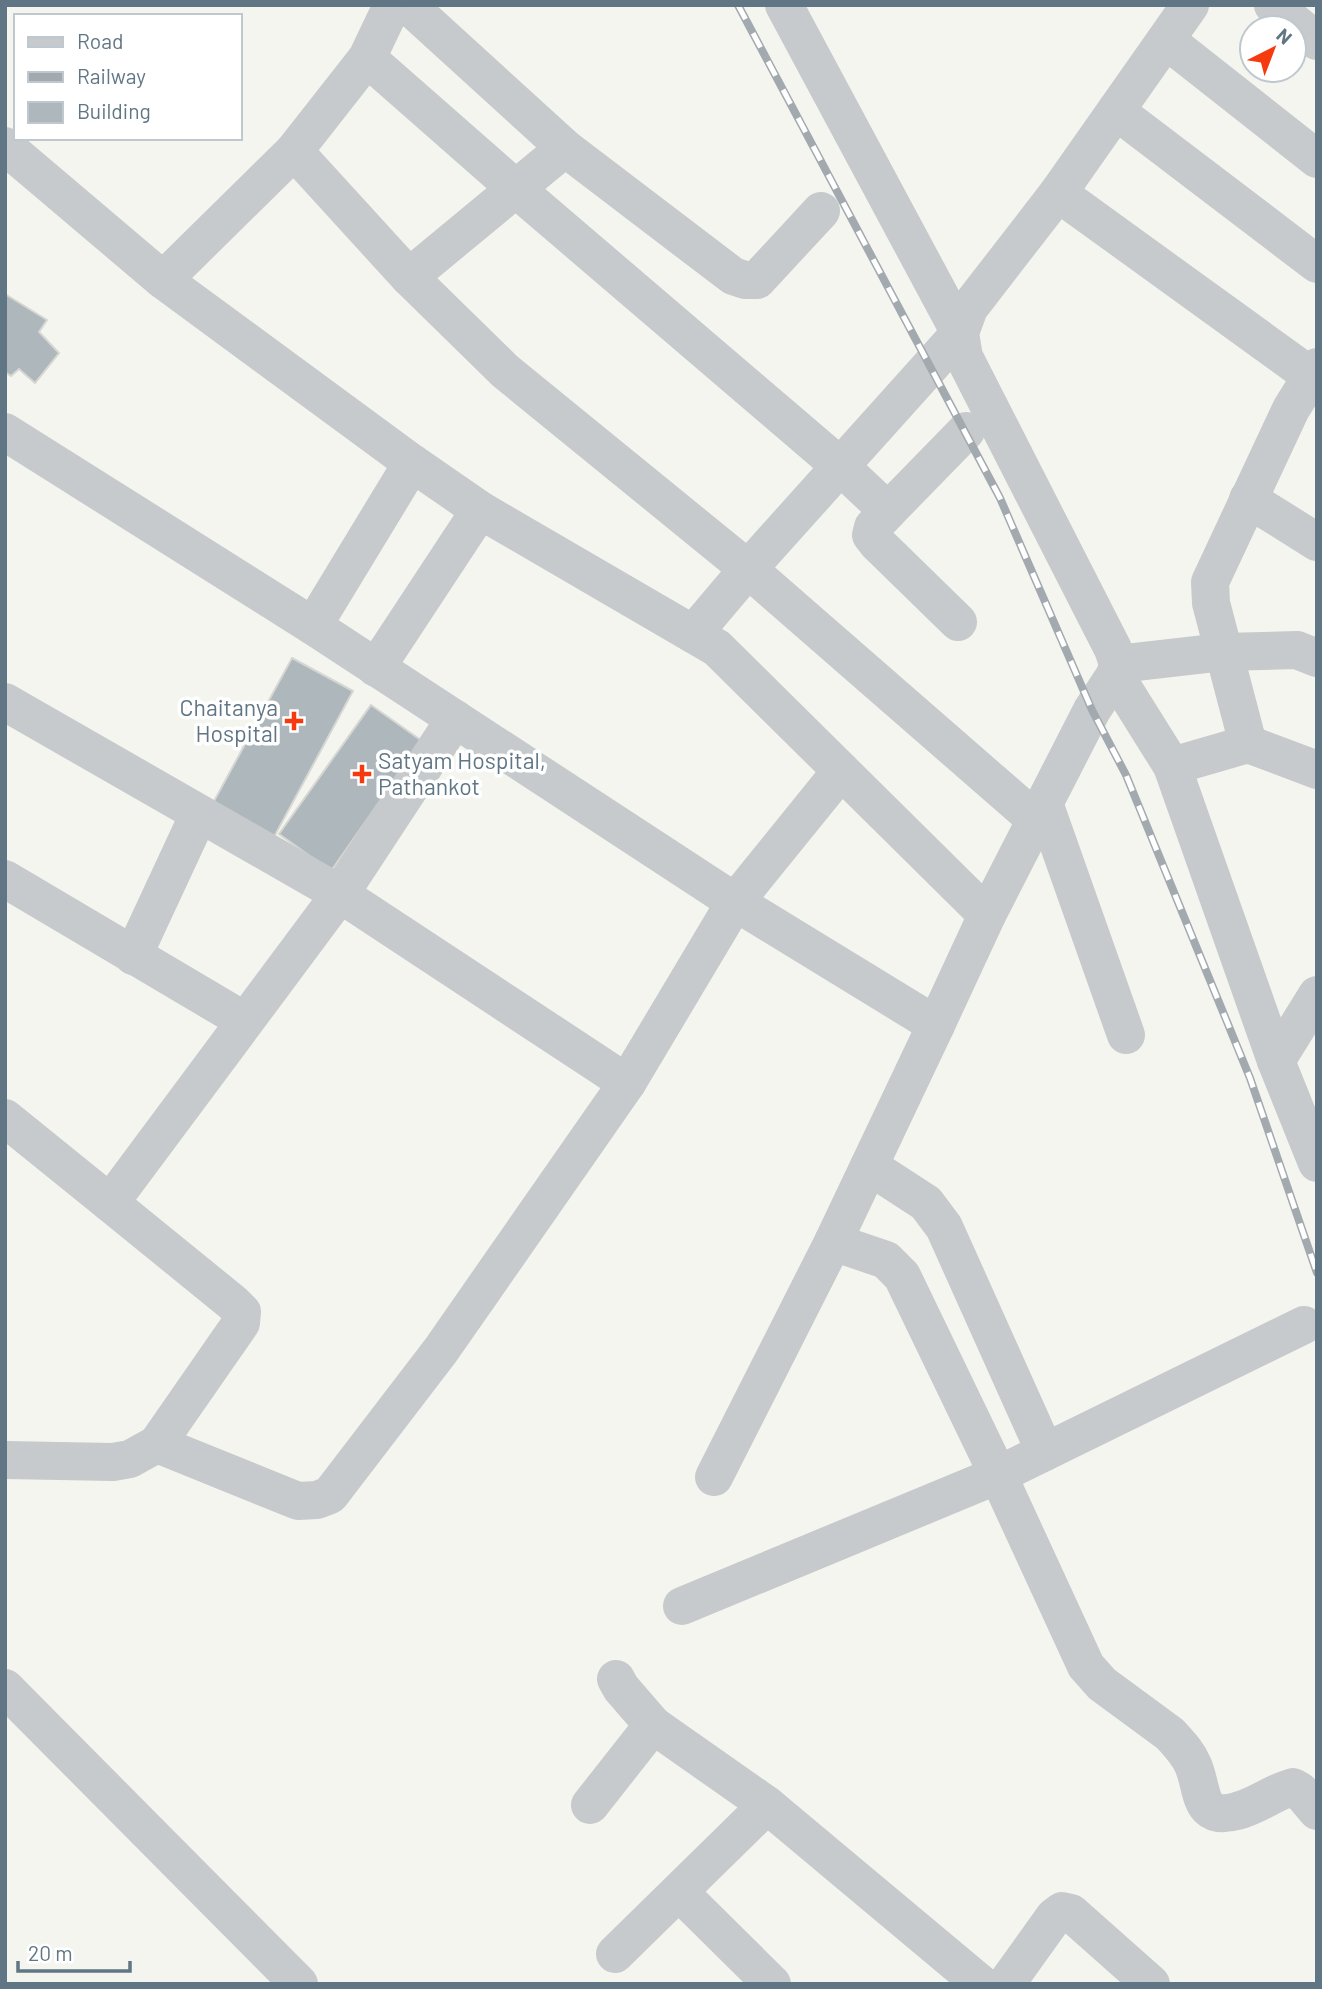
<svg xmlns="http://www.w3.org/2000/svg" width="1322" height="1989" font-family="Barlow,sans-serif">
<rect width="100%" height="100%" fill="#f5f5f0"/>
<g fill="#aeb7bb" stroke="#d6d6d3" stroke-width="2">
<polygon points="5,294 47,320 39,332 59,353 35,383 19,369 11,376 5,372"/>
<polygon points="292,658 353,691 268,848 207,814"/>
<polygon points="371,705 422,741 331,871 279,834"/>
</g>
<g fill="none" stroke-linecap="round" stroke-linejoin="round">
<g stroke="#c6cacc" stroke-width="38">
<polyline points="408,5 565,148 733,276 745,280 757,280 821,211"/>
<polyline points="1273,5 1317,41"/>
<polyline points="1166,40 1317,159"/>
<polyline points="367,58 515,188 840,466 888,511"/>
<polyline points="1116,111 1317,264"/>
<polyline points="5,146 163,280 412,463 480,510 717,648 987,915"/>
<polyline points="294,151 409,277 505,371 748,569 1036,820"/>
<polyline points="1058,193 1311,376"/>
<polyline points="409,277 565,148"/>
<polyline points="163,280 294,151 367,58 388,14"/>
<polyline points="5,432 313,626 735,902 936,1025 987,915 1092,710 1115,675 1118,664 1113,649 964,357 960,333 969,308 1058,193 1190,5"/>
<polyline points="1248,499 1317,542"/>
<polyline points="958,622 878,544 871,535 873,527 888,511 966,431"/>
<polyline points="313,626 412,463"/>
<polyline points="693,634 748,569 960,333 784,5"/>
<polyline points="1118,664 1223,652 1297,650 1317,658"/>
<polyline points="376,668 480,510"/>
<polyline points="1115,675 1172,766 1276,1061 1317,1163"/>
<polyline points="5,702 340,894 627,1083"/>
<polyline points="1248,744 1211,603 1210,582 1291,409 1317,367"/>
<polyline points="1172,766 1248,744 1317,770"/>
<polyline points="1044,803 1126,1035"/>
<polyline points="5,879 245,1021"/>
<polyline points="133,956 199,814"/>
<polyline points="1276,1061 1317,995"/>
<polyline points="5,1118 110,1203"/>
<polyline points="869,1166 926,1203 944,1227 1045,1452"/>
<path d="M833,1242l53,18 16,16 96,199 88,191 16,18 68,50c9,10 18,19 23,31 11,25 4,57 44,46 20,-5 37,-19 56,-24l7,4 17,20"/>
<polyline points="157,1444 241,1323 242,1312 233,1303 110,1203 340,894 455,719"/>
<polyline points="5,1460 113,1462 130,1459 157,1444 298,1501 317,1500 330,1495 441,1350 627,1083 735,902 841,771"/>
<polyline points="714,1477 833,1242 936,1025"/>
<polyline points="682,1606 998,1475 1304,1325"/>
<polyline points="616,1679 621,1688 653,1725 767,1805 981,1984"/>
<polyline points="5,1688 299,1984"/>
<polyline points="590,1805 653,1725"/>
<polyline points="679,1892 772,1984"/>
<polyline points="615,1954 767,1805"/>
<polyline points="1006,1984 1054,1917 1062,1911 1071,1913 1151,1984"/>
</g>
<g stroke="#a3aaaf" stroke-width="8">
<polyline id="rail" points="738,5 1000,498 1092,710 1126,775 1250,1078 1317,1273"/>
</g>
<use href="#rail" stroke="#fff" stroke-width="5" stroke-dasharray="16" stroke-linecap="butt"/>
</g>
<g fill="#f63a0f" stroke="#fff" stroke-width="2.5">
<path d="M290.5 710.5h7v7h7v7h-7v7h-7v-7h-7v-7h7z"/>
<path d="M358.5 763.5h7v7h7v7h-7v7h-7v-7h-7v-7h7z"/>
</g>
<g text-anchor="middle" stroke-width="7" stroke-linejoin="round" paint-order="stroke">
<g font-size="23" fill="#607684" stroke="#fff" text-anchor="end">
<text x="278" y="716">Chaitanya<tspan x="278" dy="26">Hospital</tspan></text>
<text x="378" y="769" text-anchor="start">Satyam Hospital,<tspan x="378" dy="26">Pathankot</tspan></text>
</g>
</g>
<rect width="1322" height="1989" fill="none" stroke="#607684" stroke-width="14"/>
<rect x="14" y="14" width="228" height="126" fill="#ffffff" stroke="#bfc8ce" stroke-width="2"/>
<rect x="28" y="37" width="35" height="10" fill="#c6cacc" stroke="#bfc8ce" stroke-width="2"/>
<text x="77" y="49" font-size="21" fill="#607684">Road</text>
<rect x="28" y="72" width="35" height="10" fill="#a3aaaf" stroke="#bfc8ce" stroke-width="2"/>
<text x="77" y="84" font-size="21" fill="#607684">Railway</text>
<rect x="28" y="102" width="35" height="21" fill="#aeb7bb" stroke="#bfc8ce" stroke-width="2"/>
<text x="77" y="119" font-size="21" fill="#607684">Building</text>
<g transform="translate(1273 49) rotate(42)"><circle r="33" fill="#ffffff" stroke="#bfc8ce" stroke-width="2"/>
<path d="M0-5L12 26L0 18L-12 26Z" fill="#f63a0f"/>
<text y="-10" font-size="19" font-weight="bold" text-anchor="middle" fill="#607684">N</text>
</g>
<path d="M18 1961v10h112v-10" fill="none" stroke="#607684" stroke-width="3.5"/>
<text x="28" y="1961" font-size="21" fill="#607684" stroke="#ffffff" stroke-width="5" paint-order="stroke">20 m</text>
</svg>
